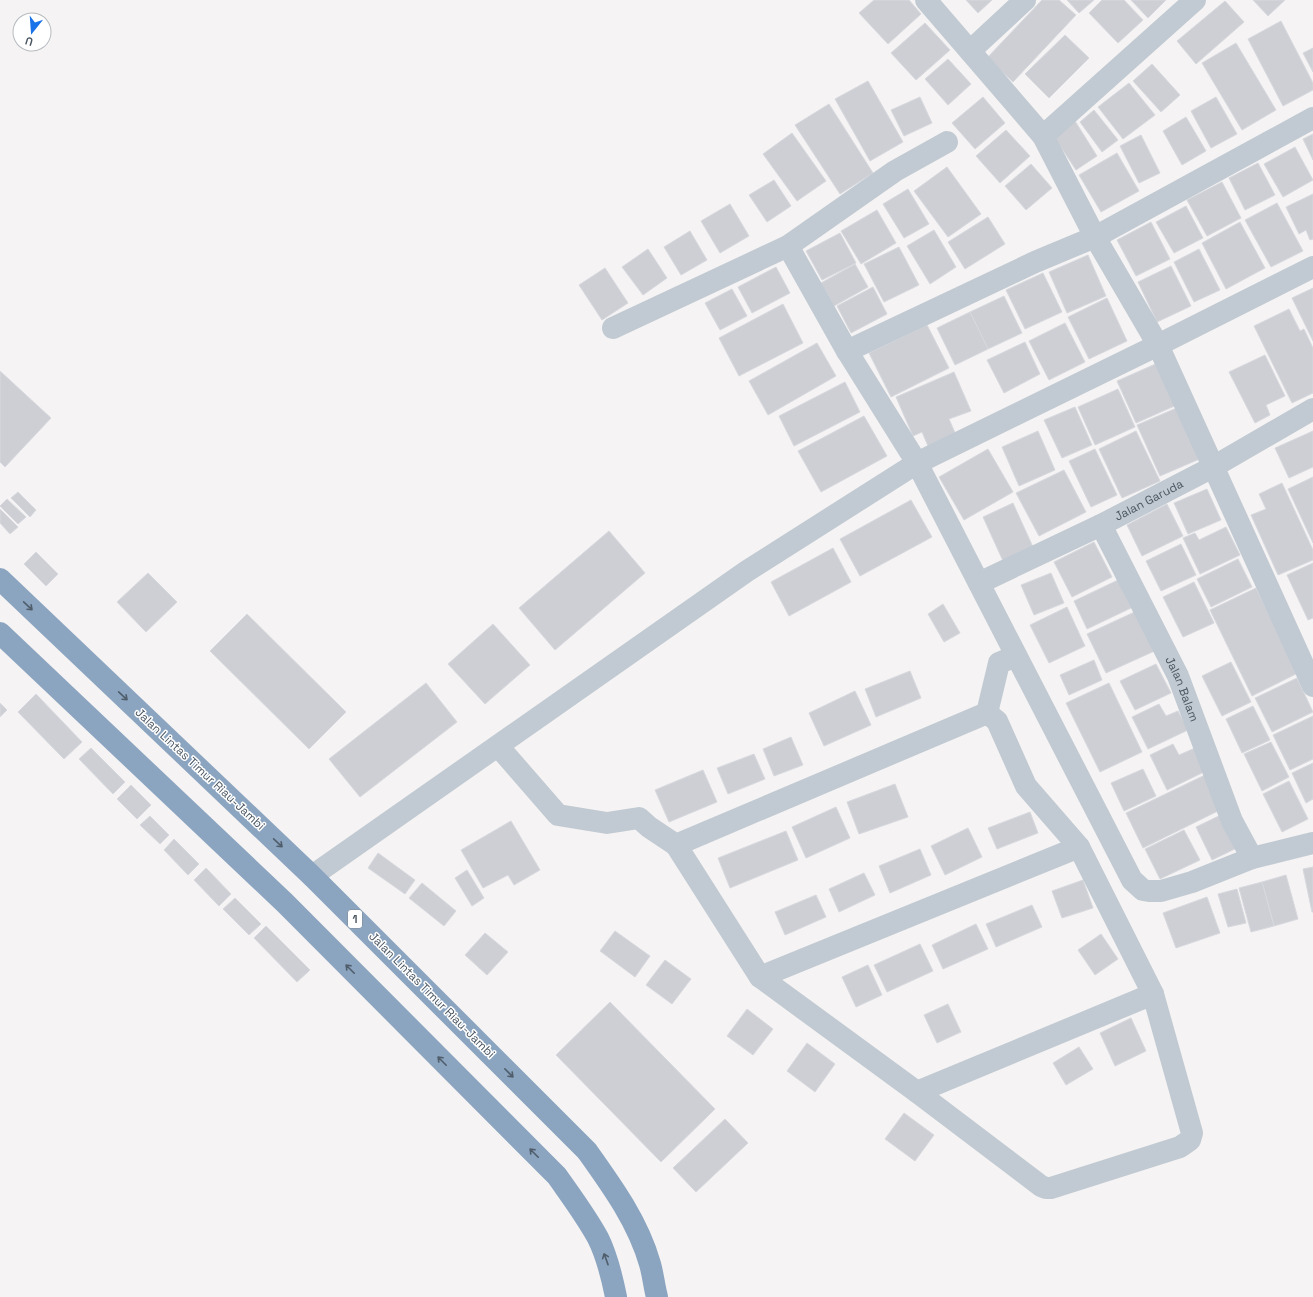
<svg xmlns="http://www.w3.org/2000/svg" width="1313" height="1297" font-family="'Space Grotesk',sans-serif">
<rect width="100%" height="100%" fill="#f5f3f3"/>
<g fill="#cdcfd5" stroke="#d7d9de">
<polygon points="874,0 909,0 921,14 888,44 859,13"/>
<polygon points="966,0 992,0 978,13"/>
<polygon points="1042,0 1059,0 1076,15 1013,82 987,58"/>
<polygon points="1067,0 1094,0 1079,13"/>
<polygon points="1102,0 1124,0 1143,20 1118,43 1089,13"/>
<polygon points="1131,0 1166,0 1148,18"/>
<polygon points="1253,0 1285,0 1268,16"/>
<polygon points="1225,1 1244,22 1196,64 1177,41"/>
<polygon points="1281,21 1313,83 1313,90 1283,106 1248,39"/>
<polygon points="925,23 950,50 916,80 891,53"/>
<polygon points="1065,35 1089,58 1049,98 1025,74"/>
<polygon points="1236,43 1276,110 1242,130 1202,63"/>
<polygon points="1313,48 1313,72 1303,53"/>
<polygon points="948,59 971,84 948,105 925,79"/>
<polygon points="1152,64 1180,95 1161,112 1133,81"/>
<polygon points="868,81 903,142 870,161 835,99"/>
<polygon points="1129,83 1155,115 1123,139 1098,107"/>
<polygon points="920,97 932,123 904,136 891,110"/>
<polygon points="983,97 1005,123 975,149 952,123"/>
<polygon points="1216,97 1237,134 1211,148 1191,111"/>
<polygon points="829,104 873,173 840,194 795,125"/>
<polygon points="1094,110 1118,140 1102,152 1080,122"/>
<polygon points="1186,117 1206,151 1182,165 1163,131"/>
<polygon points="1075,121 1097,156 1076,170 1053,135"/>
<polygon points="1006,130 1030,156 1000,183 976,156"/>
<polygon points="792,133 826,181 797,201 763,154"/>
<polygon points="1313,134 1313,160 1303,139"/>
<polygon points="1141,135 1160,173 1139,183 1120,146"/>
<polygon points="1295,147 1313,180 1283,197 1264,164"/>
<polygon points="1117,153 1139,191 1101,212 1079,175"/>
<polygon points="1258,163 1275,195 1245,210 1229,178"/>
<polygon points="1031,164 1052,188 1026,210 1005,186"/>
<polygon points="947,167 981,214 948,237 914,191"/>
<polygon points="774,180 791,206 767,222 749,195"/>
<polygon points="1222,182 1241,218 1207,236 1187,200"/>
<polygon points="908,189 929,224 904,238 883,204"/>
<polygon points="1313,194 1313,239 1310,240 1306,230 1299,234 1286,207"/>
<polygon points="1277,203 1303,251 1271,267 1245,220"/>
<polygon points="730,204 749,236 720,253 701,221"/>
<polygon points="1186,206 1203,238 1174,253 1156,222"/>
<polygon points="877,210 896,243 861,264 841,231"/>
<polygon points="988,217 1005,244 965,269 948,242"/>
<polygon points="1151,222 1170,259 1136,276 1117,240"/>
<polygon points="1240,222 1265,268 1226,289 1202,243"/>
<polygon points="934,230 956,267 930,284 907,246"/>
<polygon points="690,231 707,260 681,275 664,247"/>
<polygon points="840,233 856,263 822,280 806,251"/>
<polygon points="899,247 919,285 884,302 864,264"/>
<polygon points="648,249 667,278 643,295 622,267"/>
<polygon points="1199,249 1220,290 1194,302 1174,262"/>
<polygon points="1088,255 1106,296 1067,313 1049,272"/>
<polygon points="855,264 868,287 834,306 821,283"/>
<polygon points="1171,266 1191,306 1157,322 1138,282"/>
<polygon points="776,267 790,293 752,313 738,287"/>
<polygon points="605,268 628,303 602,320 579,285"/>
<polygon points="1043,273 1062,312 1025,329 1006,290"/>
<polygon points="873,287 887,314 851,333 837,306"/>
<polygon points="1313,288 1313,341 1292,298"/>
<polygon points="732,289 747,316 720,330 705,303"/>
<polygon points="1004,296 1022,333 988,349 970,312"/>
<polygon points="1107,298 1127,341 1089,359 1068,317"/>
<polygon points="783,304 803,343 739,376 719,338"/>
<polygon points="1289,309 1300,331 1304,329 1313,348 1313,393 1292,403 1254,326"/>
<polygon points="970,312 988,349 955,365 937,328"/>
<polygon points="1065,323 1085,362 1049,380 1029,341"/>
<polygon points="927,325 949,368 891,397 869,353"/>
<polygon points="1025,342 1040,374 1004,393 987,360"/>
<polygon points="817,343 836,376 768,415 749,381"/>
<polygon points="1265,355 1285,396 1266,405 1270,415 1255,423 1229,372"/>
<polygon points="1160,362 1179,404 1136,423 1117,381"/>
<polygon points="0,371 51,418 5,467 0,462"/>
<polygon points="954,372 971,411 949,419 956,435 928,446 922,432 913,436 896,397"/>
<polygon points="845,382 860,412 794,446 779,416"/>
<polygon points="1118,389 1135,427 1095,445 1078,407"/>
<polygon points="1075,407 1092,445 1062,458 1044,420"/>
<polygon points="1179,407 1202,458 1160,476 1137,425"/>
<polygon points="864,416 887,456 821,492 798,451"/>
<polygon points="1038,431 1055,470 1019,486 1002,447"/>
<polygon points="1136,431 1160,481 1122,498 1099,449"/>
<polygon points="1313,431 1313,467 1289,478 1275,448"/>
<polygon points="988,449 1013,492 964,520 939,477"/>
<polygon points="1095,449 1117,495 1091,507 1069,461"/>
<polygon points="1064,470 1086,512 1039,536 1016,493"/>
<polygon points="1313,477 1313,543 1288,489"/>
<polygon points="1282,483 1313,550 1313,560 1278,575 1251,515 1266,509 1259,494"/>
<polygon points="1207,489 1221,520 1188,534 1174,503"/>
<polygon points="18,492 36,510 30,517 11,498"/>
<polygon points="7,499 26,517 18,524 0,506"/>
<polygon points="911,500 932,537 860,576 840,539"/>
<polygon points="1013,503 1033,547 1003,561 983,517"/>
<polygon points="1167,504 1183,536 1142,556 1127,525"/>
<polygon points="0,509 18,527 10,534 0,523"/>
<polygon points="1226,527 1240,555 1200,574 1183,538 1195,533 1199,540"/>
<polygon points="609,531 645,573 555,650 519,608"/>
<polygon points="1094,542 1112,577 1072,597 1054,562"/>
<polygon points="1181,544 1196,575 1161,591 1146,561"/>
<polygon points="833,548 851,582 789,616 771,582"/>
<polygon points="36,552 58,574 46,586 24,564"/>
<polygon points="1238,559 1252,587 1211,607 1197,579"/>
<polygon points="1313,563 1313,618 1308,620 1287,575"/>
<polygon points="148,573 177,602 146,632 117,602"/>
<polygon points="1051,573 1064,603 1034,615 1021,585"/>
<polygon points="1118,580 1131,608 1087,629 1074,601"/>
<polygon points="1194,582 1214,623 1183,637 1163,597"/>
<polygon points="1256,588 1298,673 1252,696 1210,610"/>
<polygon points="943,604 960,633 944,642 928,614"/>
<polygon points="1067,607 1085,646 1049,663 1030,625"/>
<polygon points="1141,609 1159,649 1106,673 1087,634"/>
<polygon points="247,614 346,712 309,749 210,651"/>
<polygon points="493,624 530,665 485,704 448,664"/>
<polygon points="1094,660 1102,680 1069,695 1060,675"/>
<polygon points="1231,662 1251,702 1222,716 1202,676"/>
<polygon points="1156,664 1171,693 1135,710 1120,681"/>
<polygon points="910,671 921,698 876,717 865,689"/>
<polygon points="1297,678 1313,712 1272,732 1255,698"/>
<polygon points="426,683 457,722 360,797 329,759"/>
<polygon points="1109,683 1142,752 1100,772 1066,703"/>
<polygon points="855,691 871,725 824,746 809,713"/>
<polygon points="36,694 82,742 64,759 18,712"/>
<polygon points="0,703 7,710 0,717"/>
<polygon points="1159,704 1166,716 1178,711 1188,730 1148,749 1132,717"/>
<polygon points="1253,706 1270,740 1242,753 1226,719"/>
<polygon points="1313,716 1313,759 1290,770 1273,735"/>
<polygon points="791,737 803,765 774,776 763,749"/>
<polygon points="1271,742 1289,777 1262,791 1244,754"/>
<polygon points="1173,744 1179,755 1195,748 1206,771 1167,790 1150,755"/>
<polygon points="91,748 125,782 113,794 79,759"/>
<polygon points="754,754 765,779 728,794 717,768"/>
<polygon points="1313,763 1313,799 1306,803 1292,773"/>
<polygon points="1143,769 1156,796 1124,811 1111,783"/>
<polygon points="703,770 717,802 669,822 655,790"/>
<polygon points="1205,775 1222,809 1143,848 1126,813"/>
<polygon points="1289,781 1308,819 1282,832 1263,794"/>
<polygon points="895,784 908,817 859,834 847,802"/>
<polygon points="131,785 151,805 137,819 117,799"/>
<polygon points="836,807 850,838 806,858 792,827"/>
<polygon points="1030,812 1038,833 997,849 988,828"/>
<polygon points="1225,813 1241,846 1212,860 1196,827"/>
<polygon points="150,816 169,835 160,844 140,825"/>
<polygon points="511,821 540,870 514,885 508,875 483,888 461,850"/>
<polygon points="968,828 982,857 945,875 931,846"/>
<polygon points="1184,830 1200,860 1160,879 1145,849"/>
<polygon points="786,831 798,860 730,888 718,858"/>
<polygon points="174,839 199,864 188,875 164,850"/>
<polygon points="920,849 931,875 890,893 879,866"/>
<polygon points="378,853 415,880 405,894 368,868"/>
<polygon points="1313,867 1313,912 1312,912 1303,869"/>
<polygon points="206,868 231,894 219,906 194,880"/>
<polygon points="467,870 484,898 472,906 455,878"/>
<polygon points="864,873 875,895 839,912 829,889"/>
<polygon points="1286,875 1298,919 1274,926 1262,882"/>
<polygon points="1083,880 1093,908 1062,918 1052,891"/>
<polygon points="1262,882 1274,926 1251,932 1239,888"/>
<polygon points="422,883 456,911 444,926 409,898"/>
<polygon points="1237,889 1246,923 1228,927 1218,894"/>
<polygon points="816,895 826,917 785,935 775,912"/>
<polygon points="1207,897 1220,933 1176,948 1163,913"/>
<polygon points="235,898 261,924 249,935 223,909"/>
<polygon points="1032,905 1042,927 996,947 986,924"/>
<polygon points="976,924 988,949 943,969 932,945"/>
<polygon points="266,926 310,970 297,982 254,938"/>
<polygon points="615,931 650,956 635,977 600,951"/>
<polygon points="485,933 508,952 487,975 465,955"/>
<polygon points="1101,934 1118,959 1095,975 1078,950"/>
<polygon points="920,944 933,971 887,992 874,965"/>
<polygon points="665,960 691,979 672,1004 646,985"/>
<polygon points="868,965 882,995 856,1007 842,977"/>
<polygon points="610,1002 715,1109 661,1162 556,1055"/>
<polygon points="948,1004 961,1032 937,1043 924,1015"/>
<polygon points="747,1009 773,1029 753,1055 727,1036"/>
<polygon points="1131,1018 1146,1051 1115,1066 1100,1033"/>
<polygon points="807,1043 835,1064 815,1092 787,1071"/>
<polygon points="1079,1047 1093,1069 1066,1085 1053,1063"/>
<polygon points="904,1113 934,1135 915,1161 885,1139"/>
<polygon points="725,1119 748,1143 696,1192 673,1168"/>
</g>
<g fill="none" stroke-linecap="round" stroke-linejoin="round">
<g stroke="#c1cad2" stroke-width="22">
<polyline points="926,0 1043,136 1095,237 1158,345 1313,686"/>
<polyline points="970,51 1025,0"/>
<polyline points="1043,136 1195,0"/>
<polyline points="788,246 847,351 917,463 1132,880 1143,890 1149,891 1161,891 1192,882 1252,858 1313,843"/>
<polyline points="613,328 788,246 895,171 947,142"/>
<polyline points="847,351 1035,262 1095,237 1313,118"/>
<path id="s1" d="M1101,525l77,151 54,145 20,37"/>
<path id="s2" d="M979,583l122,-58 112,-58 100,-58"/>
<polyline points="987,713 997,721 1026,786 1079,847 1153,994 1192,1133 1190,1140 1180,1147 1051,1188 1046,1188 1041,1186 917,1092 760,977 676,845 987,713 999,663 1016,656"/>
<polyline points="498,746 558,815 607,823 639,818 649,827 676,845"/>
<polyline points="312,876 747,571 917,463 1158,345 1313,267"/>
<polyline points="760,977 1079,847"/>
<polyline points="917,1092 1153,994"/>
</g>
<g stroke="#8ba5c1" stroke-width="22">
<path d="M0,579l312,297 275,275c25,35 51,71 63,113 3,10 4,22 7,33"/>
<path d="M0,633l285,270 272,273c14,20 29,40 41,62 9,18 14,39 18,59"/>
</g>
</g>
<defs><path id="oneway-shaft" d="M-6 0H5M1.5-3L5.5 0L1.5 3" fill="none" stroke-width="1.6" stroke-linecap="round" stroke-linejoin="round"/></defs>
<g stroke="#505e6b">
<use href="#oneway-shaft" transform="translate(28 606) rotate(43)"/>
<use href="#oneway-shaft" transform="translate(123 696) rotate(43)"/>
<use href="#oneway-shaft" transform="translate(278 843) rotate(43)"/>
<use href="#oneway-shaft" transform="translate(350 969) rotate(-135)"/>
<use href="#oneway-shaft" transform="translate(442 1061) rotate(-135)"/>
<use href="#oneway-shaft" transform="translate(509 1073) rotate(45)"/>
<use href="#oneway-shaft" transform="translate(534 1153) rotate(-135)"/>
<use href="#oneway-shaft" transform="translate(606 1259) rotate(-110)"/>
</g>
<g text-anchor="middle" stroke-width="3" stroke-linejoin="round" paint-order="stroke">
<rect fill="#fff" stroke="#808990" stroke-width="1" x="348" y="910" width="14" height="18" rx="3"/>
<g font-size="11" font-weight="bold" fill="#4a5661">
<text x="355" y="923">1</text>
</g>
<g font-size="12" fill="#4a5661" stroke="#fff">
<text dy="4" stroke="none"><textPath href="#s2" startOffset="189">Jalan Garuda</textPath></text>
<text dy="4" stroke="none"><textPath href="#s1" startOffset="183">Jalan Balam</textPath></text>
<text transform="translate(200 769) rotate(43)" y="4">Jalan Lintas Timur Riau-Jambi</text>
<text transform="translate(432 995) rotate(45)" y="4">Jalan Lintas Timur Riau-Jambi</text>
</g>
</g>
<g transform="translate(32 32) rotate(197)"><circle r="19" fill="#ffffff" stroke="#b7bbc0"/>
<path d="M0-3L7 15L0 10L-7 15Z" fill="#1a73e8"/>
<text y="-6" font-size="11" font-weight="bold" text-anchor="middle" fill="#4a5661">U</text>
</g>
</svg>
